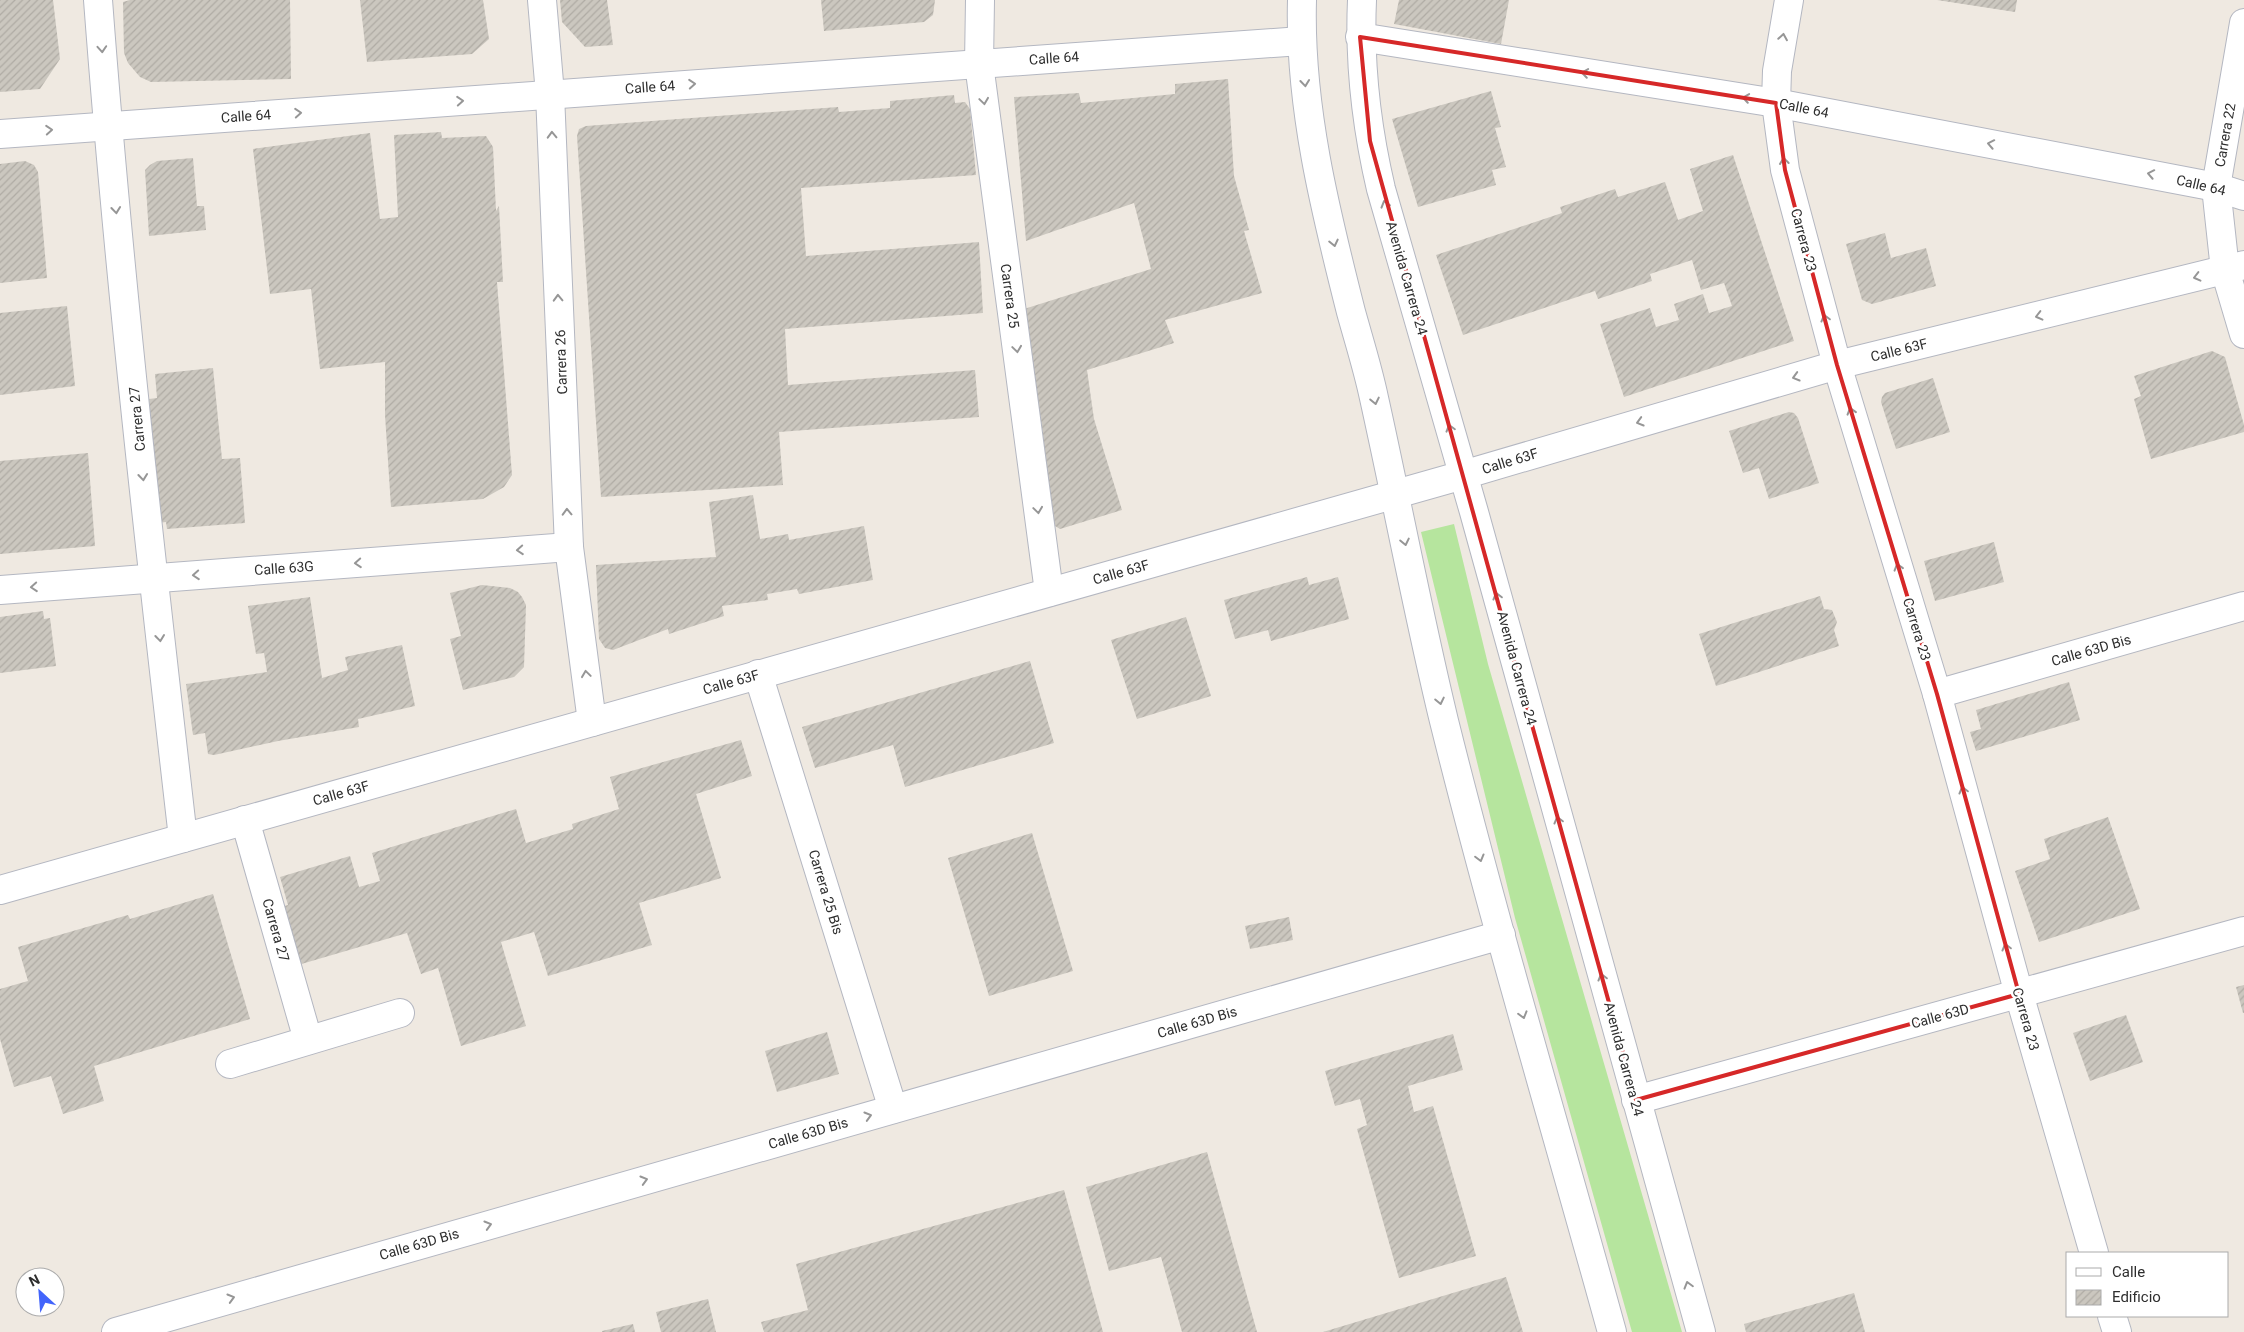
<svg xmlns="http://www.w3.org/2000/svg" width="2244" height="1332" font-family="Roboto,sans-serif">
<defs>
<pattern id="building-hatch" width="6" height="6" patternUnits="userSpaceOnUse" patternTransform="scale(1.25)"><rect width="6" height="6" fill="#cbc7bf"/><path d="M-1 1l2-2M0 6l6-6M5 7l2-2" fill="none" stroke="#afaba4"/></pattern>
</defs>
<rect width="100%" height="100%" fill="#efe9e1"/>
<polygon fill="#b6e59e" points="1454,524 1488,664 1682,1332 1632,1332 1515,918 1421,532"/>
<g fill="url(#building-hatch)">
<polygon points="0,0 53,0 60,59 40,89 0,92"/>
<polygon points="130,0 290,0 291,79 151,82 140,77 128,63 124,53 123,2"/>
<polygon points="360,0 483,0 489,39 472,54 367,62"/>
<polygon points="560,0 607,0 613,45 585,47 562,22"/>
<polygon points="821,0 935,0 933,15 924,22 824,31"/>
<polygon points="1399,0 1509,0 1501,44 1394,24"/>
<polygon points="1937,0 2017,0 2015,12"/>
<polygon points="1228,79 1234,176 1249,230 1244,231 1262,293 1165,320 1174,343 1087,370 1094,419 1122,510 1060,529 1050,523 1043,434 1024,309 1151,269 1134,203 1026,241 1014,97 1079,93 1081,103 1175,94 1175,84"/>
<polygon points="1491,91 1501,127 1495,128 1506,167 1492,170 1496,185 1418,207 1392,119"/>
<polygon points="954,95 955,103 965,102 970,109 976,175 801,188 806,256 979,242 983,313 785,329 788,385 975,370 979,417 779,432 783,485 601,497 577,136 579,129 586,126 838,107 839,112 890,108 890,101"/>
<polygon points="441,132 442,138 486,136 493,147 496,211 499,206 503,282 497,282 512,475 504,487 483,499 391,507 385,415 385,362 320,369 311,289 270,294 253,149 370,133 380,219 398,217 394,135"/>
<polygon points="1733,155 1794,341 1624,397 1600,324 1650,308 1656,327 1679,320 1674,304 1703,294 1709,313 1732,306 1724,283 1701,290 1692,260 1650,274 1652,281 1598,299 1595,291 1463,335 1436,255 1562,213 1560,207 1615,189 1618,197 1665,182 1678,220 1703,211 1690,169"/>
<polygon points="193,158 197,206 204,206 206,230 149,236 145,170 150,165 157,161"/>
<polygon points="25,161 34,165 38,172 47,278 0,283 0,164"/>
<polygon points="1885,233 1891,258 1926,248 1936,286 1872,304 1862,300 1846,244"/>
<polygon points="67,306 75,386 0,395 0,313"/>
<polygon points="2212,351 2225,357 2244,425 2244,432 2151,459 2134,399 2141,396 2134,376"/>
<polygon points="213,368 222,459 240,458 245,523 167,529 166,522 158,523 149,399 157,398 155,374"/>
<polygon points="1933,378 1950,432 1896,449 1881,402 1882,397 1885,393"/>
<polygon points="1789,412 1794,413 1798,418 1819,483 1769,499 1759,468 1743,473 1729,431"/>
<polygon points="88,453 95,546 0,554 0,461"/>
<polygon points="753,495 760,539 788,534 789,540 864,526 873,580 799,594 797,589 767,594 768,600 722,606 724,616 669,634 668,629 613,650 605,648 599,639 596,565 716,557 709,502"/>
<polygon points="1994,542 2004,582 1935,601 1924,561"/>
<polygon points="1307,577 1309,585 1338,577 1349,619 1271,641 1268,630 1235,639 1224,600"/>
<polygon points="482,585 510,588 518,592 522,597 526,605 524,667 514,677 463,690 450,639 461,636 450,593"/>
<polygon points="1820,596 1824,609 1832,610 1837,622 1834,630 1839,646 1716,686 1699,634"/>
<polygon points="310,597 322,678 348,670 345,657 402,645 415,706 358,719 359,727 278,741 214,755 208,754 205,733 193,735 186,684 267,672 264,653 256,654 248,606"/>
<polygon points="43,611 44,619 50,618 56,666 0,673 0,617"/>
<polygon points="1186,617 1211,696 1137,719 1111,640"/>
<polygon points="1030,661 1054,743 905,787 893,745 815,768 802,727"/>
<polygon points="2069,682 2080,720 1976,751 1970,732 1981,729 1976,710"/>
<polygon points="741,740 752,776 696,794 721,878 639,903 652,945 548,976 534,932 501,942 526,1026 461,1046 438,968 421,974 407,933 298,965 281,907 288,905 280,877 350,856 359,887 380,881 372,853 516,809 526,843 573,829 572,824 619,809 610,777"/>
<polygon points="2108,817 2140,909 2039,942 2015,871 2050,859 2044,839"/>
<polygon points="1032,833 1073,971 989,996 948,858"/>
<polygon points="213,894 250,1019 94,1066 104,1101 63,1114 51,1076 14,1087 0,1039 0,989 28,981 18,947 128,915 130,919"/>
<polygon points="1289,917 1293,940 1250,949 1245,926"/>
<polygon points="2244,985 2244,1013 2243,1013 2236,987"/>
<polygon points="2126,1015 2143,1062 2090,1081 2073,1033"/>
<polygon points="827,1032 839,1074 777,1092 765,1051"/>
<polygon points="1453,1034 1463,1070 1408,1086 1414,1112 1433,1106 1476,1256 1399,1278 1357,1129 1367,1125 1360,1099 1335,1106 1325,1071"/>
<polygon points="1207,1152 1257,1332 1182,1332 1161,1257 1109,1271 1086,1187"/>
<polygon points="1064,1190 1103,1332 764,1332 761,1322 808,1310 796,1264"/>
<polygon points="1506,1277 1523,1332 1323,1332"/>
<polygon points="1854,1293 1865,1332 1746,1332 1744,1324"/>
<polygon points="708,1299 716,1332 661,1332 656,1312"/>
<polygon points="633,1324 635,1332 602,1332 602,1331"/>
</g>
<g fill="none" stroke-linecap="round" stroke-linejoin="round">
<g stroke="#b4b7c1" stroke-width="30">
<g id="minor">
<path d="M98,0c21,280 53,559 85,838"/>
<polyline points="542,0 550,94 569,547 592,722"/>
<polyline points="980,0 979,64 1049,592"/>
<polyline points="1789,0 1777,71 1776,103 1785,170 1837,365 1937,694 2019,994 2094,1253"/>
<polyline points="2244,23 2216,187 2225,270 2244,334"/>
<polyline points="1360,37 1776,103 2216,187 2244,196"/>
<polyline points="0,590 569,547"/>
<polyline points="758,674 893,1109"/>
<polyline points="1937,694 2244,606"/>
<polyline points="245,820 308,1040"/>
<polyline points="230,1064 400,1013"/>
<polyline points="1636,1100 2244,931"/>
<polyline points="2112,1316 2117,1332"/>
<polyline points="116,1332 1501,935"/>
</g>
</g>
<g stroke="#b4b7c1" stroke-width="30">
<g id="tertiary">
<polyline points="0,134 1301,41"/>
<polyline points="0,890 1463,475 1837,365 2244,265"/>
</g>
</g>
<g stroke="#b4b7c1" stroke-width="30">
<g id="secondary">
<path d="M1302,0c-3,105 23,210 49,312 8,29 17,57 23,86 24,108 44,216 70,323 51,205 112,408 168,611"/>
<path d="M1362,0c-3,66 4,125 19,189l93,323 227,820"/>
</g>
</g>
<use href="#minor" stroke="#fff" stroke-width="28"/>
<use href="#tertiary" stroke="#fff" stroke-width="28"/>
<use href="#secondary" stroke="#fff" stroke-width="28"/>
</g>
<defs><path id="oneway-chevron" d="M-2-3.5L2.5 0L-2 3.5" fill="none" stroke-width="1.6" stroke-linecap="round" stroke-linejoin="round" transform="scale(1.25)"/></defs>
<g stroke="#969696">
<use href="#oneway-chevron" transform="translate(1783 37) rotate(-81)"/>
<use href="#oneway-chevron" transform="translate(102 49) rotate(86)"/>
<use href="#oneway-chevron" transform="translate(1585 73) rotate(-171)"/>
<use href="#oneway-chevron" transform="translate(1305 83) rotate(84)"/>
<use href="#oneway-chevron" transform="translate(692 84) rotate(-4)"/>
<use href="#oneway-chevron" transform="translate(1746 98) rotate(-171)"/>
<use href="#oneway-chevron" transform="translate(460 101) rotate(-4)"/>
<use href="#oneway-chevron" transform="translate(984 101) rotate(82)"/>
<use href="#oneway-chevron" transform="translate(298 113) rotate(-4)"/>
<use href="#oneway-chevron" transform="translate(49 130) rotate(-4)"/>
<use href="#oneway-chevron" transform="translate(552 135) rotate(-92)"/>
<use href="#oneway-chevron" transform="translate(1991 144) rotate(-169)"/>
<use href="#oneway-chevron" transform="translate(1784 161) rotate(-97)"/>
<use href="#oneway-chevron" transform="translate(2151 174) rotate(-169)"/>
<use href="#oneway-chevron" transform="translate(1385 204) rotate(-106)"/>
<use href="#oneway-chevron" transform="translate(116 210) rotate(84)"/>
<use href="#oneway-chevron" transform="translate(1334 243) rotate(77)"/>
<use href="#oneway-chevron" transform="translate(2197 277) rotate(166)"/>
<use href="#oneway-chevron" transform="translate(558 298) rotate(-92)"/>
<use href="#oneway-chevron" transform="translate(2039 316) rotate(166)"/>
<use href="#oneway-chevron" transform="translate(1825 318) rotate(-105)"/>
<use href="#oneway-chevron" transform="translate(1017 349) rotate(82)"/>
<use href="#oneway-chevron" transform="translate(1796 377) rotate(164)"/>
<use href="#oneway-chevron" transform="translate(1375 401) rotate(78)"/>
<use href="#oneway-chevron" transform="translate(1851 411) rotate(-107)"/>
<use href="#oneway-chevron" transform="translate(1640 422) rotate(164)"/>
<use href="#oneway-chevron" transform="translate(1450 428) rotate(-106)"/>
<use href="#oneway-chevron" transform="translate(143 477) rotate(84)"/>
<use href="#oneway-chevron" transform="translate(1038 510) rotate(82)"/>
<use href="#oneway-chevron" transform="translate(567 512) rotate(-92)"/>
<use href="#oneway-chevron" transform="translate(1405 542) rotate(78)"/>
<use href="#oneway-chevron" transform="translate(520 550) rotate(176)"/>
<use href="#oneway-chevron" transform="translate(358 563) rotate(176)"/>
<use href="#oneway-chevron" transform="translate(1898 567) rotate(-107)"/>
<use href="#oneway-chevron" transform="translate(196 575) rotate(176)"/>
<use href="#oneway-chevron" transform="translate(34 587) rotate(176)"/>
<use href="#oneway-chevron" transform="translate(1497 596) rotate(-105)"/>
<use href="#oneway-chevron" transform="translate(160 638) rotate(83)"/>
<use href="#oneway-chevron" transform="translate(586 674) rotate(-98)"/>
<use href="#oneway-chevron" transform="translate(1440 701) rotate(78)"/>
<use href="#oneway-chevron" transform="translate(1963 790) rotate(-105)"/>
<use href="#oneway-chevron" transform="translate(1558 820) rotate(-105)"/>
<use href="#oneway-chevron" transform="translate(1480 858) rotate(75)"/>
<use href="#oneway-chevron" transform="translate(2006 947) rotate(-105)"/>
<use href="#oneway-chevron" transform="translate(1602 977) rotate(-105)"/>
<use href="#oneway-chevron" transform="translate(1523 1015) rotate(74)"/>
<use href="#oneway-chevron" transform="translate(868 1116) rotate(-16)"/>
<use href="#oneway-chevron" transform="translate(644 1180) rotate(-16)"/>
<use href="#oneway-chevron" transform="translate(488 1225) rotate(-16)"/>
<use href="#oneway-chevron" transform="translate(1688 1285) rotate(-106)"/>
<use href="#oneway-chevron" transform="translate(231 1298) rotate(-16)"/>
</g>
<path fill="none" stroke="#d62828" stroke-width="4" stroke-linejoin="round" d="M1360,37l416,66 9,67 52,195 100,329 82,300 -383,106 -266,-959z"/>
<g text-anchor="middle" stroke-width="5" stroke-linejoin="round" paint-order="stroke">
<g font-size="14" fill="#2e2e2e" stroke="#fff">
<text transform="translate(1054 58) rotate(-4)" y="5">Calle 64</text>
<text transform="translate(650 87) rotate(-4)" y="5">Calle 64</text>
<text transform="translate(1804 108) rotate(11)" y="5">Calle 64</text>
<text transform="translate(246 116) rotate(-4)" y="5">Calle 64</text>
<text transform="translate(2225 135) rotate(-80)" y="5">Carrera 22</text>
<text transform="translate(2201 185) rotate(13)" y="5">Calle 64</text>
<text transform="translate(1804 240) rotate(75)" y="5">Carrera 23</text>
<text transform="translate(1407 278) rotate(74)" y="5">Avenida Carrera 24</text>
<text transform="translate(1010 296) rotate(82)" y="5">Carrera 25</text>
<text transform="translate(1899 350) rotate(-14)" y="5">Calle 63F</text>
<text transform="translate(561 362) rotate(-92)" y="5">Carrera 26</text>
<text transform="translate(137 419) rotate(-96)" y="5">Carrera 27</text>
<text transform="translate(1510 461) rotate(-17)" y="5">Calle 63F</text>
<text transform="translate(284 568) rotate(-4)" y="5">Calle 63G</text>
<text transform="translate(1121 572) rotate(-16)" y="5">Calle 63F</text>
<text transform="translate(1917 629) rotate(73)" y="5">Carrera 23</text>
<text transform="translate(2091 650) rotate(-16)" y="5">Calle 63D Bis</text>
<text transform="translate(1517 668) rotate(75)" y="5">Avenida Carrera 24</text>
<text transform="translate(731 682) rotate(-16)" y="5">Calle 63F</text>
<text transform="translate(341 793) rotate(-16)" y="5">Calle 63F</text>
<text transform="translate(826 892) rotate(73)" y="5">Carrera 25 Bis</text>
<text transform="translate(276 930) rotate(74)" y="5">Carrera 27</text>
<text transform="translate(1940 1016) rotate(-15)" y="5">Calle 63D</text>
<text transform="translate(2026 1019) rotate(74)" y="5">Carrera 23</text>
<text transform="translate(1197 1022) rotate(-16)" y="5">Calle 63D Bis</text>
<text transform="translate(1624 1059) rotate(75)" y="5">Avenida Carrera 24</text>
<text transform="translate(808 1133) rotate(-16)" y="5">Calle 63D Bis</text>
<text transform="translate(419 1244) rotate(-16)" y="5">Calle 63D Bis</text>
</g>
</g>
<rect x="2066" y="1252" width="162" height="65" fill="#ffffff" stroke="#ababab"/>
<rect x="2076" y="1268" width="25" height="8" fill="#ffffff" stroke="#ababab"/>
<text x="2112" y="1277" font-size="15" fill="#2e2e2e">Calle</text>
<rect x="2076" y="1290" width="25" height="15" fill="url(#building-hatch)" stroke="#ababab"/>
<text x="2112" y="1302" font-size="15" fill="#2e2e2e">Edificio</text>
<g transform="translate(40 1292) rotate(334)"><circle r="24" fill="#ffffff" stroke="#ababab"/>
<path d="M0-4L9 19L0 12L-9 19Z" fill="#4264fb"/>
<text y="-8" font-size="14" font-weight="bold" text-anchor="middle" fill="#2e2e2e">N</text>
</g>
</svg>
